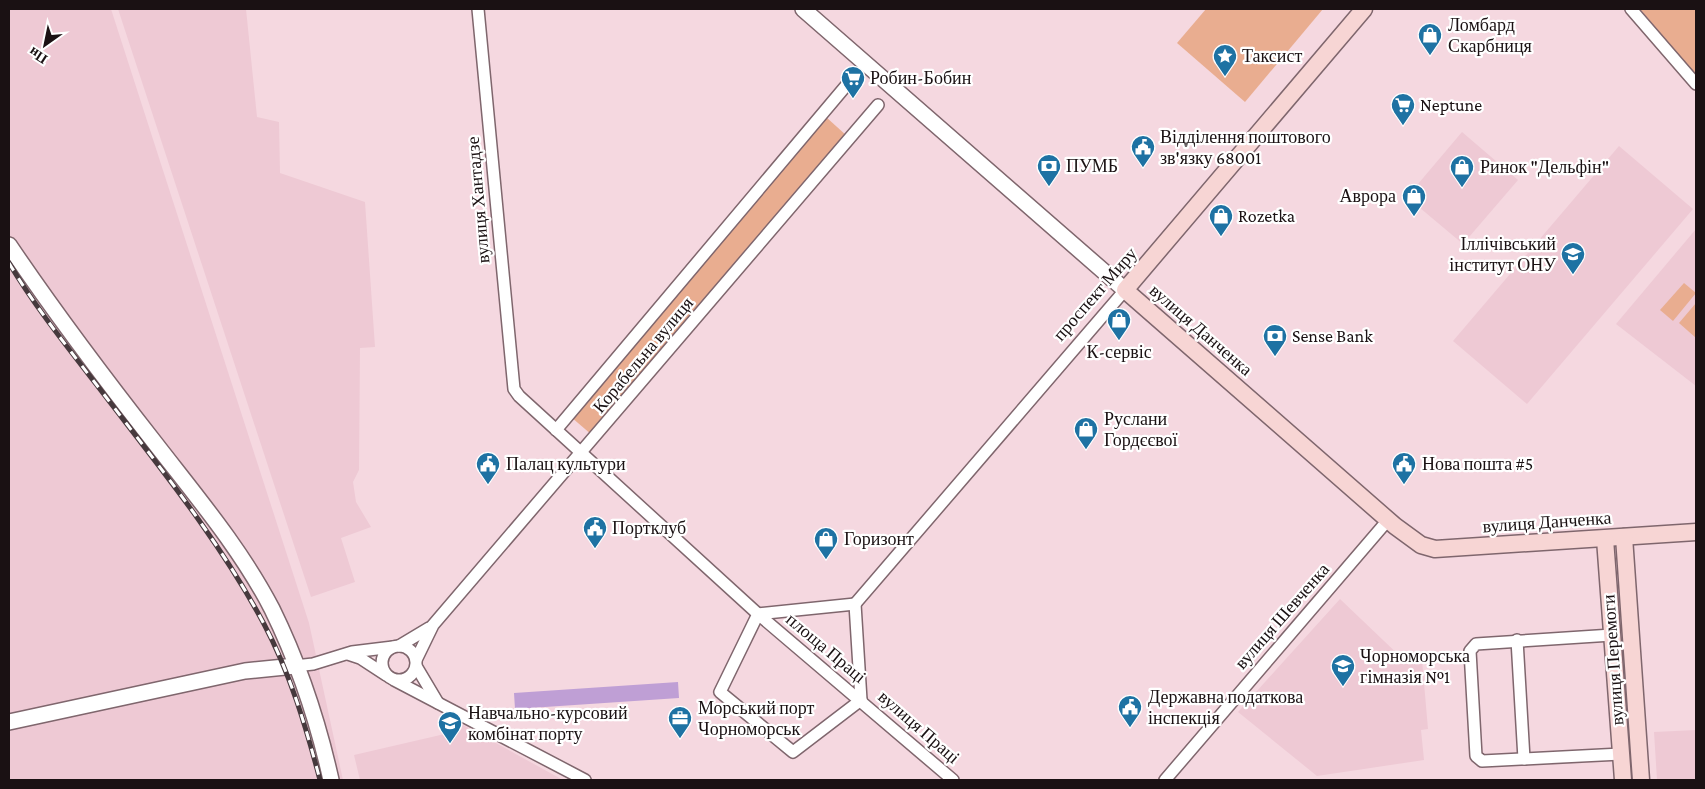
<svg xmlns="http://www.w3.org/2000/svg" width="1705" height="789" font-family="'Crimson Pro',serif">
<rect width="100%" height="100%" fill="#f5d8e0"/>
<g fill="#eec9d4">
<polygon points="9,9 111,9 309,623 343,780 9,780"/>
<polygon points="118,9 246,9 257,117 279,122 280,173 365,202 375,347 360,348 359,470 353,482 356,502 371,527 341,538 355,582 311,597"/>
<polygon points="1462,132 1518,180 1463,244 1407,197"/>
<polygon points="1619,146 1693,209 1527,404 1453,341"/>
<polygon points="1696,229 1696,386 1616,324"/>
<polygon points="1340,599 1405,661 1422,660 1428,729 1421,730 1424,760 1317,776 1238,712"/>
<polygon points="454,720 563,780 360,780 354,755 449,733"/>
<polygon points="1696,730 1696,780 1657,780 1654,732"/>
</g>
<g fill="#e9ad90">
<polygon points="1206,9 1323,9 1245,102 1177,43"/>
<polygon points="1640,9 1696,9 1696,75"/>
<polygon points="826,117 847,136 592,435 571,417"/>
<polygon points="1684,283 1696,293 1673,321 1660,310"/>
<polygon points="1696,303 1696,338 1679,323"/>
</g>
<polygon fill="#bf9fd5" points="678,682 679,698 515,709 514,693"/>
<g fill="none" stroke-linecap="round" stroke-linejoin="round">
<g stroke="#7f666d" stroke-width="14">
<g id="minor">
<polyline points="478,9 514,389 519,396 758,614 953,780"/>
<polyline points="1631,9 1696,84"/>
<polyline points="556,430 850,81"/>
<polyline points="855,604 1125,290"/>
<polyline points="855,604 861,700"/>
<polyline points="758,614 720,692 793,752 861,700"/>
<polyline points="758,614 855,604"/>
<polyline points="1612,635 1476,644 1470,651 1476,756 1482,761 1621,754"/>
<polyline points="1517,640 1524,759"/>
<polyline points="399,646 429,628"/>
<circle cx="399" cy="663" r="17"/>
<polyline points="348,654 360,658 386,675"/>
<polyline points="416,660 433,625 878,105"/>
<polyline points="295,666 313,664 352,652 393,647"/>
<polyline points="416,666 438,703"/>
<polyline points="394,680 585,780"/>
<polyline points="1165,780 1388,520"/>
</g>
</g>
<g stroke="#7f666d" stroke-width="18">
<g id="tertiary">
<polyline points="803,9 1125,290"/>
<path d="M9,245c46,68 95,133 146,198 41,53 86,106 117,166 26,53 46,113 59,171"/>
<polyline points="9,722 245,671 295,666"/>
</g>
</g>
<g stroke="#7f666d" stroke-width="19">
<g id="secondary">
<polyline points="1364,9 1125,290 1395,526 1421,545 1435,549 1696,532"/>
<polyline points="1624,537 1641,780"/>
<polyline points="1605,539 1623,780"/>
</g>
</g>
<use href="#minor" stroke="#fff" stroke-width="11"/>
<use href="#tertiary" stroke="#fff" stroke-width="15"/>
<use href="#secondary" stroke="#f7d5d4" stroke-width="16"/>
<g stroke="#46393d" stroke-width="5">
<path id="rail" d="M9,263c28,47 64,91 97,134 56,73 115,146 158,227 26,49 42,103 56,156"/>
</g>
<use href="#rail" stroke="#fff" stroke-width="3" stroke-dasharray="9" stroke-linecap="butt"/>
</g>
<defs>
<g id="shop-pin" transform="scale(1.25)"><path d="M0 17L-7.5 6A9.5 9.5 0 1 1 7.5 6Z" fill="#1e72a3" stroke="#fff"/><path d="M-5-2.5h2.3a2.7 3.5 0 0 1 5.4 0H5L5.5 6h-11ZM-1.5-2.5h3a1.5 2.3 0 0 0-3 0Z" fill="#fff"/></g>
<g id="sight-pin" transform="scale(1.25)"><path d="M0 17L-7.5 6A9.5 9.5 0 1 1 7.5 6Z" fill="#1e72a3" stroke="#fff"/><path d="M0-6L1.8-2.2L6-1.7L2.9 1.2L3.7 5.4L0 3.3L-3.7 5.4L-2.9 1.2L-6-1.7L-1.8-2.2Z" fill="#fff"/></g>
<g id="supermarket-pin" transform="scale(1.25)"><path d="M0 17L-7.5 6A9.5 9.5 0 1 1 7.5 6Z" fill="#1e72a3" stroke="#fff"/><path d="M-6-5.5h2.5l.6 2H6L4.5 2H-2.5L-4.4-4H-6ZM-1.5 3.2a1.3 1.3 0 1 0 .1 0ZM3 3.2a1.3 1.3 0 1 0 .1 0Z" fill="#fff"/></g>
<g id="civic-pin" transform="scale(1.25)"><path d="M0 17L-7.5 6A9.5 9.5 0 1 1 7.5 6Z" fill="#1e72a3" stroke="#fff"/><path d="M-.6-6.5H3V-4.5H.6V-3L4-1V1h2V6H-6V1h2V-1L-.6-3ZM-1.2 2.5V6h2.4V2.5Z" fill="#fff"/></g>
<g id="bank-pin" transform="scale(1.25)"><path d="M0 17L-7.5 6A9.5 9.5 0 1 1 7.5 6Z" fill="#1e72a3" stroke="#fff"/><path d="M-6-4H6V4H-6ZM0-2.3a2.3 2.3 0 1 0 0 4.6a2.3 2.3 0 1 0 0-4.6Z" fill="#fff"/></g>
<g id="university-pin" transform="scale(1.25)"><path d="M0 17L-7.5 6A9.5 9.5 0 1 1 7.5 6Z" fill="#1e72a3" stroke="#fff"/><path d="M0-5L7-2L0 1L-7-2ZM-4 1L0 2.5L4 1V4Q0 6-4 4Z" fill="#fff"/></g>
<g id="school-pin" transform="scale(1.25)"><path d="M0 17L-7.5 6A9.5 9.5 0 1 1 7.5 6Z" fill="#1e72a3" stroke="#fff"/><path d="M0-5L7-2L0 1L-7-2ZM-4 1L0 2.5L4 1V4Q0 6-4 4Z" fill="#fff"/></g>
<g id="office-pin" transform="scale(1.25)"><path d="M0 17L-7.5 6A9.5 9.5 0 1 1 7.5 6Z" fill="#1e72a3" stroke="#fff"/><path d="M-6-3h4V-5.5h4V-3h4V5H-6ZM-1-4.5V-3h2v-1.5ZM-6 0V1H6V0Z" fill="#fff"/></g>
</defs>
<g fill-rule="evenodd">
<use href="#shop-pin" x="1430" y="35"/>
<use href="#sight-pin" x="1225" y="56"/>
<use href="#supermarket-pin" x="853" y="78"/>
<use href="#supermarket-pin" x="1403" y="105"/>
<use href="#civic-pin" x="1143" y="147"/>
<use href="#bank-pin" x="1049" y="166"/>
<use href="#shop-pin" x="1462" y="167"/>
<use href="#shop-pin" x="1414" y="196"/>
<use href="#shop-pin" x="1221" y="216"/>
<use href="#university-pin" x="1573" y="254"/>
<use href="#shop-pin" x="1119" y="320"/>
<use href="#bank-pin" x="1275" y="336"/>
<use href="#shop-pin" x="1086" y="429"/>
<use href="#civic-pin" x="488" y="464"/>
<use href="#civic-pin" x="1404" y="464"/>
<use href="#civic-pin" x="595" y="528"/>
<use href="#shop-pin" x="826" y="539"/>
<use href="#school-pin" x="1343" y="666"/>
<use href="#civic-pin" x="1130" y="707"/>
<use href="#office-pin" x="680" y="718"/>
<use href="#university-pin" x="450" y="723"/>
</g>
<g text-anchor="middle" stroke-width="4.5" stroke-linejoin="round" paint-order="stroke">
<g font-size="18" fill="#1a1113" stroke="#fff" text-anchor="start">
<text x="1448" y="31">Ломбард<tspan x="1448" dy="21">Скарбниця</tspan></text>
<text x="1242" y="62">Таксист</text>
<text x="870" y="84">Робин-Бобин</text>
<text x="1420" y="111">Neptune</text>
<text x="1160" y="143">Відділення поштового<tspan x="1160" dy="21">зв'язку 68001</tspan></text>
<text x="1066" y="172">ПУМБ</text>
<text x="1480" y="173">Ринок "Дельфін"</text>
<text x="1396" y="202" text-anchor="end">Аврора</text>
<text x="1238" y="222">Rozetka</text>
<text x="1556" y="250" text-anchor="end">Іллічівський<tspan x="1556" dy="21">інститут ОНУ</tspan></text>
<text x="1292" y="342">Sense Bank</text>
<text x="1119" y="358" text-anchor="middle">К-сервіс</text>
<text x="1104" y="425">Руслани<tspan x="1104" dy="21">Гордєєвої</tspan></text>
<text x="506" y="470">Палац культури</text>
<text x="1422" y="470">Нова пошта #5</text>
<text x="612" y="534">Портклуб</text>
<text x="844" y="545">Горизонт</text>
<text x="1360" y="662">Чорноморська<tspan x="1360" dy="21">гімназія №1</tspan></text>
<text x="1148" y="703">Державна податкова<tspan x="1148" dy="21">інспекція</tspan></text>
<text x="698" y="714">Морський порт<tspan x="698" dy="21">Чорноморськ</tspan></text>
<text x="468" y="719">Навчально-курсовий<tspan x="468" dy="21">комбінат порту</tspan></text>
</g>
<g font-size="18" fill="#1a1113" stroke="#fff">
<text transform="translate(478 200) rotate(-95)" y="6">вулиця Хантадзе</text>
<text transform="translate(1095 294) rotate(-49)" y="6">проспект Миру</text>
<text transform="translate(1201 330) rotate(41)" y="6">вулиця Данченка</text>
<text transform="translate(643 355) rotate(-50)" y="6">Корабельна вулиця</text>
<text transform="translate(1547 522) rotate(-4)" y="6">вулиця Данченка</text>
<text transform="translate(1282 616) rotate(-49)" y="6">вулиця Шевченка</text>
<text transform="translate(826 648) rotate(40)" y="6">площа Праці</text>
<text transform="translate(1613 660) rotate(-94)" y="6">вулиця Перемоги</text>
<text transform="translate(919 727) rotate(41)" y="6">вулиця Праці</text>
</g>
</g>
<rect width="1705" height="789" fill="none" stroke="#1a1113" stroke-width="20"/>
<g transform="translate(45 45) rotate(213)" stroke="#ffffff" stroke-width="4" paint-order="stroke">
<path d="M0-4L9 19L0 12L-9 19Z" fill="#1a1113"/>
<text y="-8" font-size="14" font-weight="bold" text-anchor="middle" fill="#1a1113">Пн</text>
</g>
</svg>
